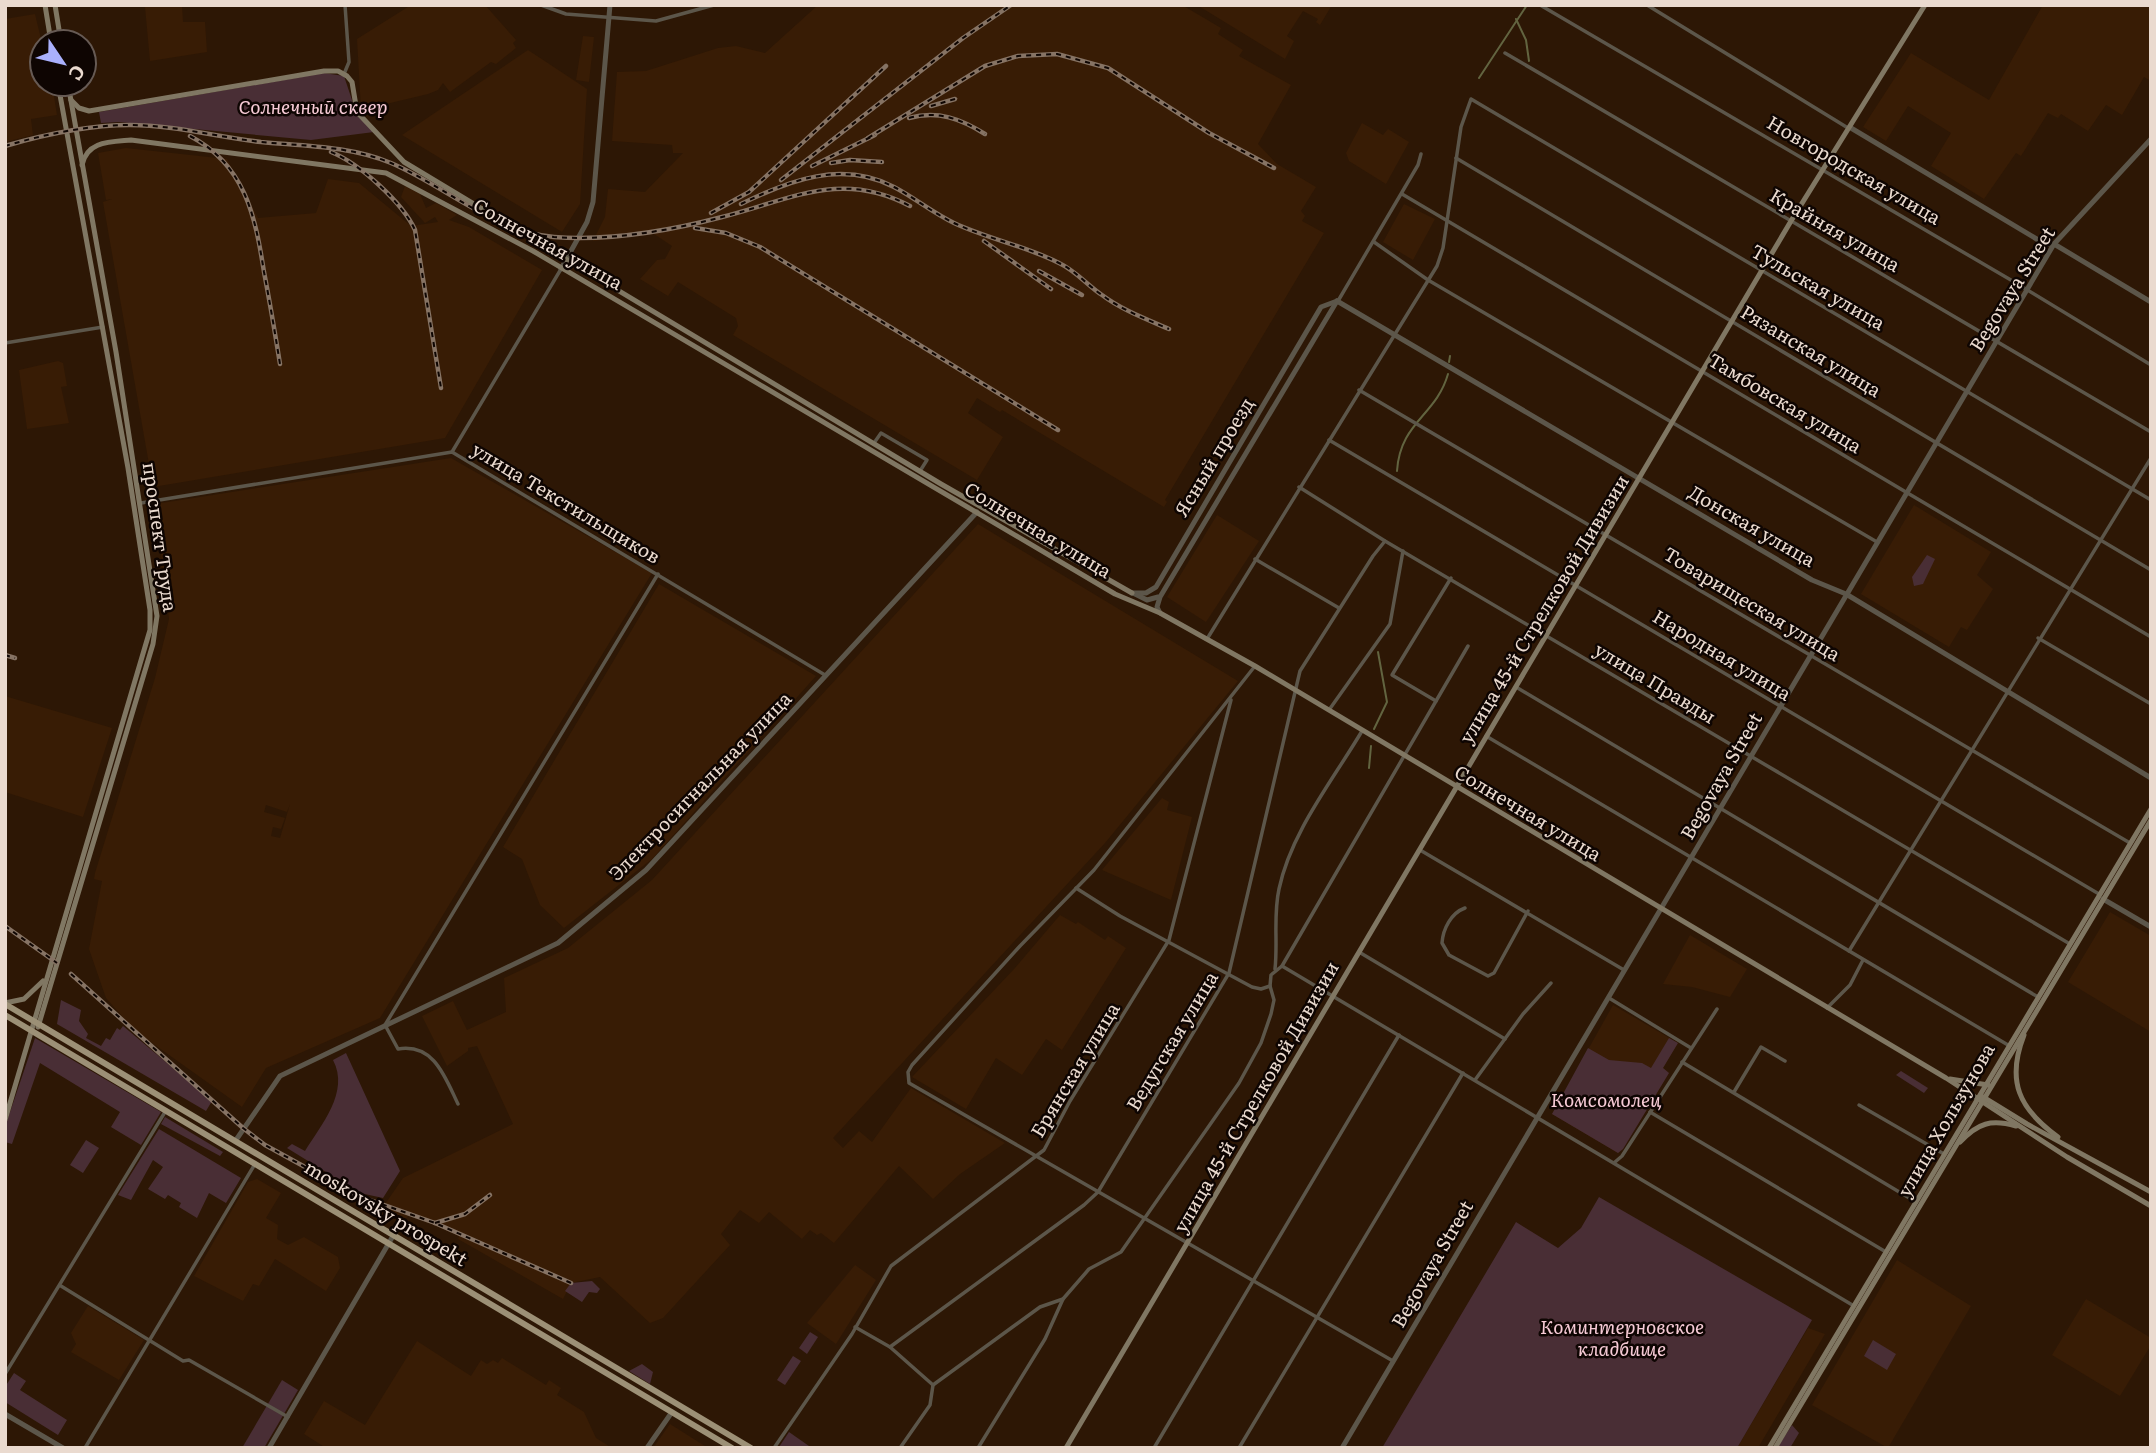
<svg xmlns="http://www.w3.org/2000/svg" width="2156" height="1453" font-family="Literata,serif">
<rect width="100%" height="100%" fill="#2d1705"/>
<g fill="#381c05" fill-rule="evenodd">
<polygon points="182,5 183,22 205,22 207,52 150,61 145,7"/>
<polygon points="411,5 485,5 516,40 513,43 516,48 496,64 491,62 450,92 443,83 438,90 428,94 361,110 357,39"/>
<polygon points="818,5 1182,5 1221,28 1218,34 1243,50 1239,56 1291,85 1258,144 1277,164 1316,187 1301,211 1305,216 1302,221 1324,233 1165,500 1167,502 1164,507 1002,410 1000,412 977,398 968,413 1003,437 977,480 733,335 738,326 736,318 678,282 668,296 640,279 657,260 665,259 672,246 654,234 593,241 605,217 608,189 645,192 683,153 673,153 672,145 612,141 617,72 646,71 718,48 736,46 765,53"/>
<polygon points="1197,5 1332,5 1320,25 1316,22 1318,19 1303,11 1287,36 1294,41 1285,59"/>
<polygon points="2043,5 2151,5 2151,81 2144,77 2122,115 2106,105 2088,131 2061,114 2058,118 2048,113 2021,156 2016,153 1984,199 1931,166 1951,133 1908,106 1886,141 1863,127 1911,53 1989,100"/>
<polygon points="35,14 41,39 45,42 42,42 42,84 52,84 57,115 31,119 33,135 5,142 5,19"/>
<polygon points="583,36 594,37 589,82 576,80"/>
<polygon points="528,50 587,89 580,204 562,232 402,135"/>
<polygon points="1362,123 1383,135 1388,129 1409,142 1386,184 1349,161 1346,153"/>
<polygon points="126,148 227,159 258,218 316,213 328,179 359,183 411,226 438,222 435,217 425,223 401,197 405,186 420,194 426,208 436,203 457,215 449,220 469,227 542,270 445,438 153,487 103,202 112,199 106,200 98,153"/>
<polygon points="1404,204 1435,219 1413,260 1383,242"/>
<polygon points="58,361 63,363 67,386 61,387 69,423 27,429 19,370"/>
<path d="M451,458l201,115 -272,445 -114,50 -24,39 -108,-77 -28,-32 -17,-49 13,-68 -8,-2 1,-6 60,-195 14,-59 -14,-115zM290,804l-10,34 -9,-2 2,-9 8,2 4,-11 -21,-6 2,-7 21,7z"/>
<polygon points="1914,505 1991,552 1977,575 1993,589 1967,630 1961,627 1949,647 1861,594"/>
<polygon points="1217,515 1259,541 1206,622 1167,597"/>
<polygon points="978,524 1238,681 1105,843 833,1138 843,1148 859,1131 872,1142 911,1088 1005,1143 960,1174 933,1199 899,1166 834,1243 821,1233 817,1235 810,1230 802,1239 769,1212 759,1223 740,1210 721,1234 730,1245 663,1318 650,1323 600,1277 571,1283 563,1299 458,1239 459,1236 409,1214 405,1220 383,1207 403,1178 513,1124 477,1046 468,1048 468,1051 447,1066 422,1016 453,1001 467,1030 506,1012 504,978 568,948 652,880"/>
<polygon points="659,584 816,676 652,859 564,928 540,905 522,859 503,847"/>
<polygon points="5,696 112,728 83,817 5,792"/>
<polygon points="1162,798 1169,802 1167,810 1192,817 1171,900 1102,870"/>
<polygon points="2110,912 2151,936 2151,1032 2068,982"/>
<polygon points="1060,915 1076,924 1078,922 1105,940 1108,936 1126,948 1062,1050 1046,1039 1022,1075 996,1058 966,1109 912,1077 1015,968"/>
<polygon points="1690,935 1747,969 1730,997 1692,987 1663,984"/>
<polygon points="1613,1005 1678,1043 1663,1068 1669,1073 1623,1149 1618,1153 1552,1114"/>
<polygon points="257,1179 281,1193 266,1218 278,1225 277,1239 288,1245 304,1237 338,1257 340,1268 326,1291 275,1259 259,1286 253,1284 243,1301 194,1276 248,1182"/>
<polygon points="1897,1260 1971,1306 1888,1448 1812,1405"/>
<polygon points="855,1265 876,1280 836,1344 807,1323"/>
<polygon points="2086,1299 2151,1338 2151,1345 2120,1396 2052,1355"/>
<polygon points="88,1306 144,1340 119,1380 71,1352 76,1344 71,1333"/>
<polygon points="1808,1328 1825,1334 1758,1448 1737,1448"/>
<polygon points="417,1341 471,1376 481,1360 487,1364 493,1360 498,1363 502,1358 546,1385 549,1380 561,1388 557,1395 584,1412 596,1438 612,1448 326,1448 304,1434 324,1401 365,1425"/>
<polygon points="670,1424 708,1448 653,1448"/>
</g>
<g fill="#492e35">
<polygon points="324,73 344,76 357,115 374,132 311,140 119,122 101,123 99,112"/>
<polygon points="1927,555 1935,559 1923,584 1914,586 1912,577"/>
<polygon points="61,1000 81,1010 79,1021 88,1034 86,1038 101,1046 106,1038 110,1040 117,1028 120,1030 123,1026 129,1031 212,1101 206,1111 57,1024"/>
<polygon points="35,1038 161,1112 141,1145 111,1127 120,1112 40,1063 12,1144 5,1142 5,1127"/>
<polygon points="1669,1038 1678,1043 1663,1068 1669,1073 1623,1149 1618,1153 1552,1114 1588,1048 1609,1060 1642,1063 1651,1068"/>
<path d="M346,1053l54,118 -17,27 -23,-5 -73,-45 5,-4 13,7c16,-26 45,-59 28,-91z"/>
<polygon points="1901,1071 1928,1088 1924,1093 1896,1075"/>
<polygon points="165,1117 223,1152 220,1156 161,1124"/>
<polygon points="159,1129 241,1178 226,1203 209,1193 197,1218 179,1207 181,1203 168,1195 165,1199 148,1189 163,1167 153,1160 131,1200 118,1195"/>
<polygon points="86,1140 99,1148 83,1173 70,1165"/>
<polygon points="1599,1197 1812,1320 1737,1448 1382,1448 1516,1222 1558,1248 1581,1228"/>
<polygon points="592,1281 600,1289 597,1293 589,1292 582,1302 565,1291 571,1283"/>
<polygon points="810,1332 818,1337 807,1354 799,1348"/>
<polygon points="1873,1340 1896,1354 1887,1370 1864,1356"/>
<polygon points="793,1356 801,1361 785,1385 777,1380"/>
<polygon points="642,1364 653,1372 650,1384 629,1371"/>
<polygon points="14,1373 26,1381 20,1390 67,1420 58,1435 5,1402 5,1387"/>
<polygon points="282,1380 298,1390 264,1448 242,1448"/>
<polygon points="1792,1425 1799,1433 1790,1448 1777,1448"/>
<polygon points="789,1432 809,1446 808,1448 779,1447"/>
</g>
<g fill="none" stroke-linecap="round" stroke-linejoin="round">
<g stroke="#626440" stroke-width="2">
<polyline points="1516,19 1526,40 1529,61"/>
<polyline points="1479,78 1527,5"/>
<polyline points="1449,362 1450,356"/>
<path d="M1397,471c3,-49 39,-55 51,-97"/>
<polyline points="1374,729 1387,702 1378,652"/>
<polyline points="1369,768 1371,746"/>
</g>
<g stroke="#5c564a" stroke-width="3.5">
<polyline points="541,5 566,14 656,21 714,5"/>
<polyline points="1540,5 2016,283 2151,365"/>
<polyline points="1647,5 1848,128"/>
<polyline points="1505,53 2151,432"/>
<polyline points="344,74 349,62 345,5"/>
<polyline points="1456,158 2151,570"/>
<polyline points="1402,194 2151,637"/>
<polyline points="1374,242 1428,280 1877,542"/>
<polyline points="1338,301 1418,165 1421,154"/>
<polyline points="5,343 103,327"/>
<polyline points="1359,390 2130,843"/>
<polyline points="1329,440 2099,894"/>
<polyline points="874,443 881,433 927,460 920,471"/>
<polyline points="452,452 561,269"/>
<polyline points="1299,487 1385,541 2070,944"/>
<polyline points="141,503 452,452 825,675"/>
<polyline points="1255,559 1339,608"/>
<polyline points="2038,638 2151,704"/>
<polyline points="1207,639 1437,266 1443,248 1461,127 1471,99 2151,500"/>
<polyline points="1255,666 1094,870 1020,946 912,1065 908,1072 909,1083 1393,1361"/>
<polyline points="1516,687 2038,997"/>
<polyline points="1436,701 1392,675 1451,578"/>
<polyline points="1329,710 1390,624 1403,551"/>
<polyline points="1486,736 2008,1045"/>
<polyline points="1420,850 1624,970"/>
<polyline points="1076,888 1120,916 1252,987 1261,989 1270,986 1271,975 1282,966 1854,1306"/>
<path d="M1465,908c-14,5 -22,21 -23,35l7,12 39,21 6,-3 34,-62"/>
<polyline points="1849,951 2151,458"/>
<polyline points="1359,952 1505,1039"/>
<polyline points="1282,966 1468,646"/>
<path d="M1275,969c3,-27 -2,-53 4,-80 12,-57 54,-109 83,-158"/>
<polyline points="1609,998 1691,1048"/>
<polyline points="1827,1008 1850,985 1863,960"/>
<polyline points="1682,1062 1916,1202"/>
<polyline points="1475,1080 1523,1014 1551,983"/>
<polyline points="1734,1092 1761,1047 1785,1061"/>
<path d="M458,1104c-13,-27 -24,-61 -60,-55l-13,-24 273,-451"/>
<polyline points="1859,1105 1944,1154"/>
<polyline points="1650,1112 1886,1252"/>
<polyline points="1615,1162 1622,1156 1717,1009"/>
<polyline points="61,1286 183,1361 189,1360 288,1417"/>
<polyline points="855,1327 890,1347 933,1385 930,1405 900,1448"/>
<polyline points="890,1347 1084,1205 1098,1192 1229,973 1300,671 1373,556 1385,541"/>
<polyline points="5,1374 165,1112"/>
<polyline points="933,1385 1040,1307 1063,1299 1089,1269 1121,1252 1239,1083 1261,1043 1271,1014 1274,1000 1270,986"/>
<polyline points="85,1448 255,1164"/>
<polyline points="774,1448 852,1334 891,1266 1044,1150 1070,1101 1169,940 1231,700"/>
<polyline points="978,1448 1045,1339 1063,1299"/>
<polyline points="1154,1448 1399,1035"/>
<polyline points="1239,1448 1463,1073"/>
</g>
<g stroke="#5c564a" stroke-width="5">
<polyline points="1851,128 2045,244 2054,244 2151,302"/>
<polyline points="561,269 587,222 593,202 610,5"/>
<polyline points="1337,301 1812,580 1846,594 2151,778"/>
<polyline points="1132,593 1146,593 1156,587 1321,307 1337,301"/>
<polyline points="1135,594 1147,600 1158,597"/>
<polyline points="1160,613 1157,607 1160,597 1337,301"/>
<polyline points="2103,899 2151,927"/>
<polyline points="236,1140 280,1076 558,943 646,870 977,512"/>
<polyline points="5,1414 63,1448"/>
<polyline points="269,1448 393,1236"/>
<polyline points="647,1448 672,1412"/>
<polyline points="1342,1448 2054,244 2151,139"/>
</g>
<g stroke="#807763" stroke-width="5">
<polyline points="45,5 51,42"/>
<polyline points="55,5 61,42"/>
<polyline points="71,100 79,108 89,111 324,71 338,71 347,76 352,82 357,112 404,162 419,171 941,484 1132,593"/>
<path d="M82,165c5,-24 28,-23 49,-25l255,33 147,78 582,343 45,19 95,53 691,412 121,79 84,49"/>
<polyline points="5,1003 24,999 43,981"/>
<polyline points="38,1027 153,644 157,616 116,352 68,84"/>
<path d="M2024,1035c-18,46 -5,74 34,102"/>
<polyline points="1950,1079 1988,1085"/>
<polyline points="1983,1097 2027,1124 2151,1192"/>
<polyline points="5,1120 150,630 150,610 128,468 58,84"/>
<path d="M1960,1142c18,-19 31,-23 56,-16"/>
<polyline points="1066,1448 1791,221 1925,5"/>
<polyline points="1769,1448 2151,809"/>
<polyline points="1775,1448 2151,820"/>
</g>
<g stroke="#9c9076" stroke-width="6">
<polyline points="5,1004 751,1448"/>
<polyline points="5,1015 732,1448"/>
</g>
<g stroke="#867364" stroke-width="4.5">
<g id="rail">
<polyline points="931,106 955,99"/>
<path d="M909,118c29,-8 52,1 76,16"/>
<path d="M190,136c55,29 65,79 74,136 6,31 11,61 16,92"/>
<polyline points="868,138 985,66 1018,56 1057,54 1108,68 1209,133 1274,168"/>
<path d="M5,146c41,-12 83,-21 125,-21 43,0 88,12 131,17 44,4 89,4 130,21 54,23 103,69 163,74 55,4 115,-6 168,-20 68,-17 119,-48 188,-11"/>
<path d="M331,152c28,11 72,51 84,78l26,158"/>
<polyline points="831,163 850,160 882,162"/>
<polyline points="812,166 875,135"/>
<polyline points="781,180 963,38 1011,5"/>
<path d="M741,204c49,-24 101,-44 153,-17 21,11 39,26 60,36 34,16 72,23 105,40 17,8 28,22 43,32 20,15 44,24 67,34"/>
<polyline points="711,213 749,192 886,66"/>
<polyline points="695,228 726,233 760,247 1058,430"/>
<polyline points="984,241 1051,289"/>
<polyline points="1039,271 1082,295"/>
<polyline points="5,655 15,658"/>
<polyline points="5,926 57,963"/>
<polyline points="71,974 243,1128 265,1145 356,1195 435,1223 571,1283"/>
<polyline points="435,1223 465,1214 490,1195"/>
</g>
</g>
<use href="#rail" stroke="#0e0502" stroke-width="2" stroke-dasharray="5" stroke-linecap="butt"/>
</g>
<g text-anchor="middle" stroke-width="5" stroke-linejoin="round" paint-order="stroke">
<g font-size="19" font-style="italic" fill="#f7cbd6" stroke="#0e0502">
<text x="313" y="114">Солнечный сквер</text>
<text x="1606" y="1107">Комсомолец</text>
<text x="1622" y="1334">Коминтерновское<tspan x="1622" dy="22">кладбище</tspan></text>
</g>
<g font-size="19" fill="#eadacf" stroke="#0e0502">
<text transform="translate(1854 170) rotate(30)" y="7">Новгородская улица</text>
<text transform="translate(1835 230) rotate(30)" y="7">Крайняя улица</text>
<text transform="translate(548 244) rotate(29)" y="7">Солнечная улица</text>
<text transform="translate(1818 287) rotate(30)" y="7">Тульская улица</text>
<text transform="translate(2012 289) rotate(-58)" y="7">Begovaya Street</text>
<text transform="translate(1811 351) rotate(31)" y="7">Рязанская улица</text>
<text transform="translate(1785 403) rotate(31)" y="7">Тамбовская улица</text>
<text transform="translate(1214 457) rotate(-59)" y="7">Ясный проезд</text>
<text transform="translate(566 503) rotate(31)" y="7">улица Текстильщиков</text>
<text transform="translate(1752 526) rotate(30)" y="7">Донская улица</text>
<text transform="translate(1038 530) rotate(31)" y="7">Солнечная улица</text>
<text transform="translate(160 537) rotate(82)" y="7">проспект Труда</text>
<text transform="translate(1752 604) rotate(31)" y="7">Товарищеская улица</text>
<text transform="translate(1544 609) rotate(-59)" y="7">улица 45-й Стрелковой Дивизии</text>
<text transform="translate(1722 655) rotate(31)" y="7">Народная улица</text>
<text transform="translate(1655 683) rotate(31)" y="7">улица Правды</text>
<text transform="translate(1721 776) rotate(-60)" y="7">Begovaya Street</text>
<text transform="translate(700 786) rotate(-46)" y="7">Электросигнальная улица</text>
<text transform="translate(1528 813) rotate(31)" y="7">Солнечная улица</text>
<text transform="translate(1172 1041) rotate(-59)" y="7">Ведугская улица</text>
<text transform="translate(1075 1070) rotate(-59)" y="7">Брянская улица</text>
<text transform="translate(1256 1097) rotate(-60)" y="7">улица 45-й Стрелковой Дивизии</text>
<text transform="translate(1946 1120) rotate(-60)" y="7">улица Хользунова</text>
<text transform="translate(386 1213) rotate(31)" y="7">moskovsky prospekt</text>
<text transform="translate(1432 1264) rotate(-60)" y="7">Begovaya Street</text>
</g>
</g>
<rect width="2156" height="1453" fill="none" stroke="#eadacf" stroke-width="14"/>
<g transform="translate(63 63) rotate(125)"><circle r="33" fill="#0e0502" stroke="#665a54" stroke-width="2"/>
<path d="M0-5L12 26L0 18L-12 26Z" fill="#a9b0fc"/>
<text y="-10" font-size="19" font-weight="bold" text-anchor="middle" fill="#eadacf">С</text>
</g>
</svg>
